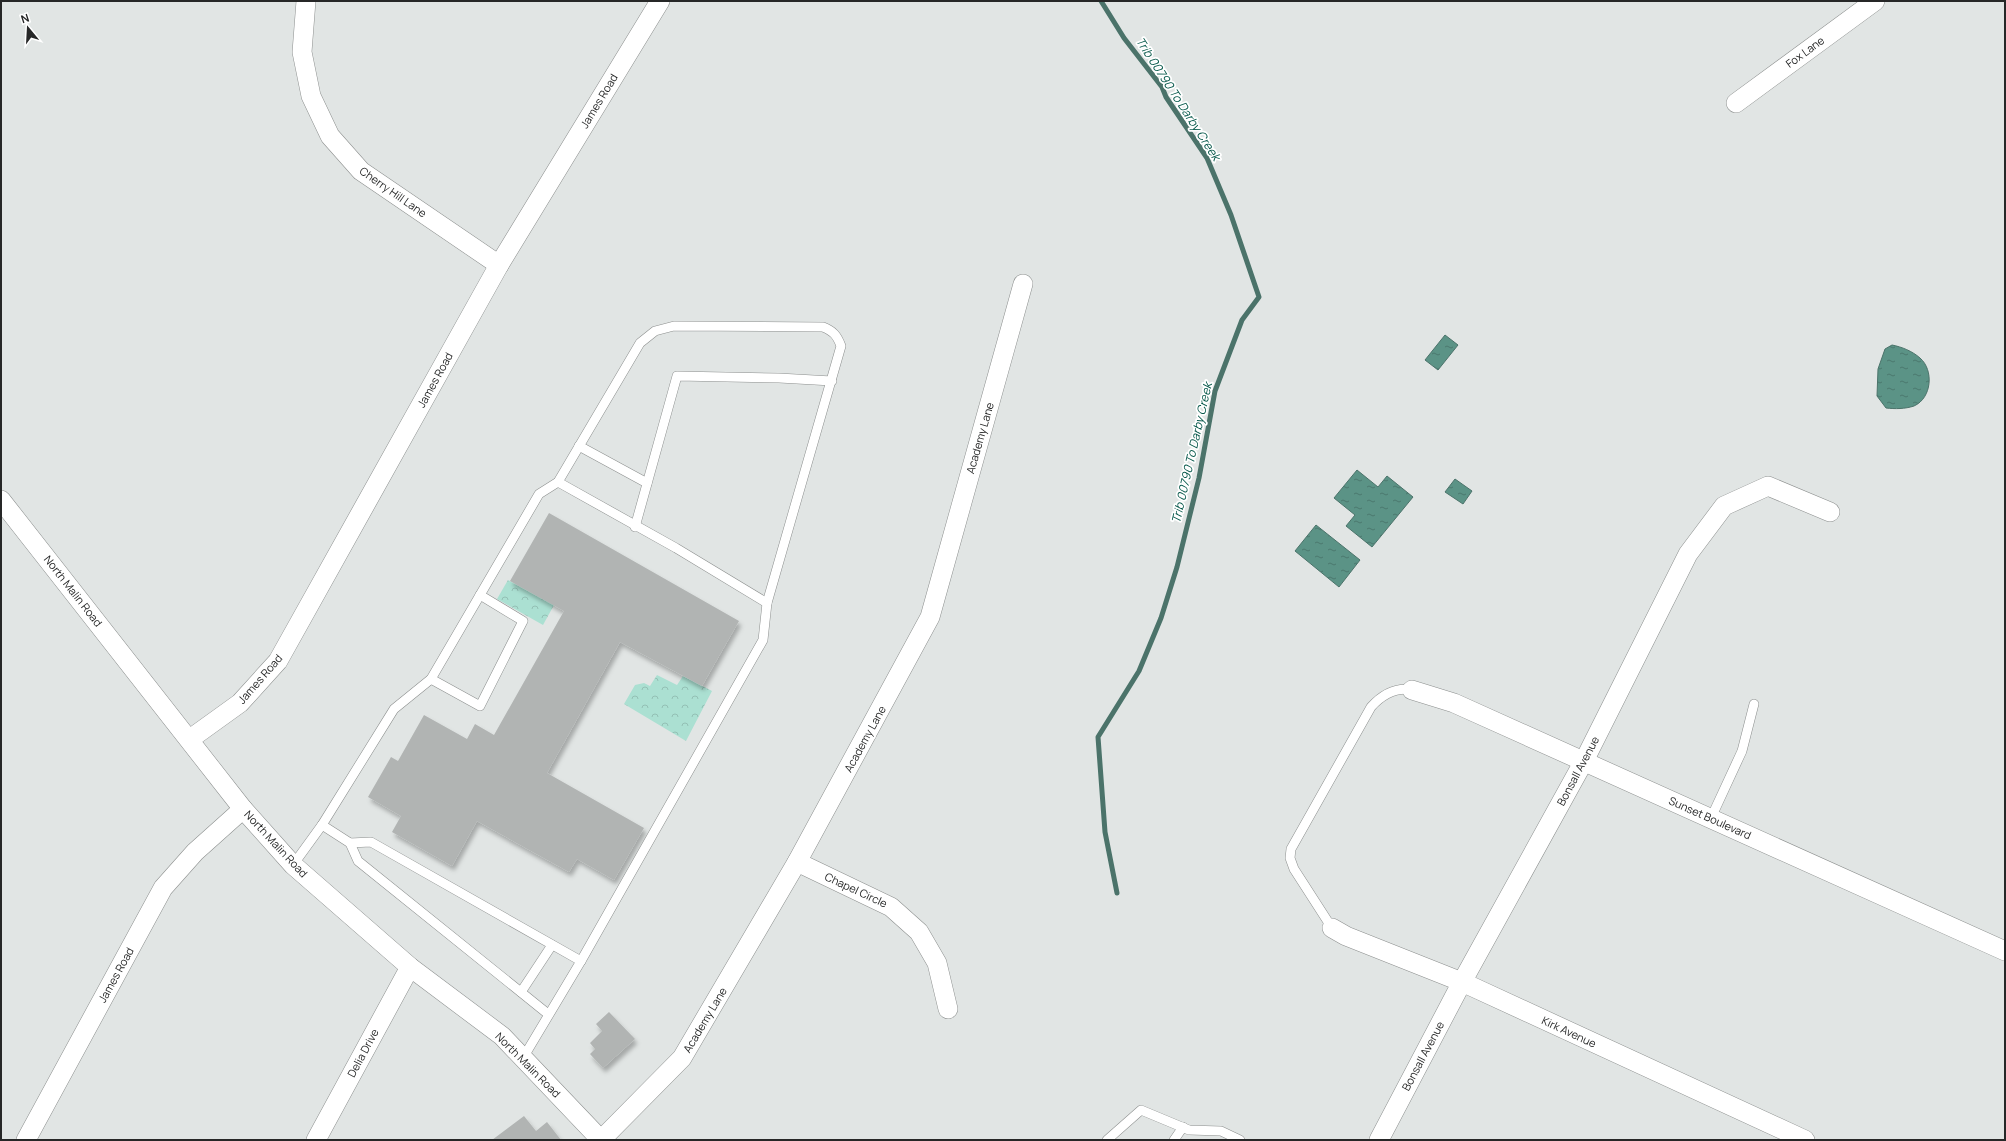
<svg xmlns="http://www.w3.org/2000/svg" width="2006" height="1141" font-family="Manrope,sans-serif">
<defs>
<pattern id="forest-crowns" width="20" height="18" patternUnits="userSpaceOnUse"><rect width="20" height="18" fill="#abe0d2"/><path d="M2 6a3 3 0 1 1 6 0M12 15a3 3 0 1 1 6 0" fill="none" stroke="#93c0b4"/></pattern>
<pattern id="water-ripples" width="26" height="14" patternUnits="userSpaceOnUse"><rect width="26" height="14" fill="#5b9386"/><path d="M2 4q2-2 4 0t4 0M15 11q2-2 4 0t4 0" fill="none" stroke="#4b786e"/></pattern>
<filter id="shadow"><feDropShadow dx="2.5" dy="4.5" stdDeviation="2" flood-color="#0004"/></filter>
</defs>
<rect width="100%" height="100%" fill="#e1e5e4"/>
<g fill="url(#forest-crowns)">
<polygon points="508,580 554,605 543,625 497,599"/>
<polygon points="657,675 677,685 683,676 712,691 686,741 624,704 635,685 644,683 650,686"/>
</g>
<g fill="url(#water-ripples)" stroke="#4b736a">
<polygon points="1445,335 1458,345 1438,370 1425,360"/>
<path d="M1892,345c10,2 20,6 28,13 14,12 12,40 -6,48 -9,3 -19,3 -28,2l-9,-12 1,-27 7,-20z"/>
<polygon points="1357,470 1378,487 1387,476 1413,497 1372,547 1346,526 1355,515 1334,498"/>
<polygon points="1455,479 1472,491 1463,504 1445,492"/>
<polygon points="1316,525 1360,560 1339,587 1295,551"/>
</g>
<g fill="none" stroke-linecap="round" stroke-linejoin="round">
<polyline stroke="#4b736a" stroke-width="5" points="1101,1 1124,38 1162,87 1166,97 1207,158 1231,215 1259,297 1242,320 1215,391 1199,478 1177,567 1161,618 1139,671 1098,737 1105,832 1117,893"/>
</g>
<g fill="#b1b4b3" filter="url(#shadow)">
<polygon points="549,513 739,621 702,686 620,642 547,773 644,828 614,880 577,859 569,872 477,821 452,866 392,832 401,816 368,797 391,757 398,761 424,715 467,739 475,724 494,735 564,611 510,581"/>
<polygon points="609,1012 635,1039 603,1068 590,1054 595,1049 590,1043 602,1031 596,1024"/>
<polygon points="524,1116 536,1131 547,1122 561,1140 492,1140"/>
</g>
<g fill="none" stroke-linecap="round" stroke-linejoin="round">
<g stroke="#8c8f8e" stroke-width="10">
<g id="service">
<polyline points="579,446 647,483"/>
<polyline points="558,482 676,548 767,603"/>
<polyline points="635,527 677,376 779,378 832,381"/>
<polyline points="431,679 480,706 523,621 480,595"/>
<polyline points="1711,818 1742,751 1754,704"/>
<polyline points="322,825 350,843 371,842 581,961"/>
<polyline points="350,843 358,861 548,1014"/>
<path d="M293,865l29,-40 72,-116 37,-30 108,-185 19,-12 82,-139 15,-12 19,-5 149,1c10,4 14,8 18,19l-74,257 -4,37 -182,321 -58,97"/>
<path d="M1332,928l-38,-59 -4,-11 1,-9 80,-142c11,-12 25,-20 41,-17"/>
<polyline points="521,992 552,945"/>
<polyline points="1107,1140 1141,1110 1189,1130 1221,1131 1240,1140"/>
<polyline points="1174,1140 1183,1127"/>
</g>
</g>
<g stroke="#8c8f8e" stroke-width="20">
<g id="minor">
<polyline points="306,1 302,52 311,96 330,136 361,171 499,265"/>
<polyline points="1736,103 1875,1"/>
<polyline points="1,500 243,809 293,865 410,967 502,1036 601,1140"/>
<polyline points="1412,690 1454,703 2005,951"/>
<polyline points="190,739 240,703 278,661 499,265 660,1"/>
<polyline points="797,862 891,907 919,932 937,963 948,1009"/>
<polyline points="1332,928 1346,936 1462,982 1805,1140"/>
<polyline points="26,1140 163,888 195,852 243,809"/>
<polyline points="316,1140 410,967"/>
<polyline points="601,1140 682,1058 797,862 930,617 1023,284"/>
<polyline points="1379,1140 1462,982 1584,761 1688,554 1724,506 1768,486 1830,512"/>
</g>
</g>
<use href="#service" stroke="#fff" stroke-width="9"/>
<use href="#minor" stroke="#fff" stroke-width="19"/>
</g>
<g text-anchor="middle" stroke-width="3.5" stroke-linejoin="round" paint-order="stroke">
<g font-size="11" fill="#262727" stroke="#fff">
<text transform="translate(1805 52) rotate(-36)" y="4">Fox Lane</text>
<text transform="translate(599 101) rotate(-59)" y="4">James Road</text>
<text transform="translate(393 192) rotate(35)" y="4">Cherry Hill Lane</text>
<text transform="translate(435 380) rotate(-61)" y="4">James Road</text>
<text transform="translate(980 438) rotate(-74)" y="4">Academy Lane</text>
<text transform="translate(73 591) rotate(52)" y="4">North Malin Road</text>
<text transform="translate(260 679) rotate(-49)" y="4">James Road</text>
<text transform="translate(865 739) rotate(-61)" y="4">Academy Lane</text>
<text transform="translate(1578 771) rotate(-62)" y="4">Bonsall Avenue</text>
<text transform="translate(1710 818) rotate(24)" y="4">Sunset Boulevard</text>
<text transform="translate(276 844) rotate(47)" y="4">North Malin Road</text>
<text transform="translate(856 890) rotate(25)" y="4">Chapel Circle</text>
<text transform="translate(116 975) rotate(-61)" y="4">James Road</text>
<text transform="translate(705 1020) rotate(-59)" y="4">Academy Lane</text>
<text transform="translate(1569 1032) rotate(25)" y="4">Kirk Avenue</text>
<text transform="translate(363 1053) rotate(-62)" y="4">Delia Drive</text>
<text transform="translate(1423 1056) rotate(-62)" y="4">Bonsall Avenue</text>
<text transform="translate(528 1065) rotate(45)" y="4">North Malin Road</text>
</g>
<g font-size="12" font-style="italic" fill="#06584a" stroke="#fff">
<text transform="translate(1178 99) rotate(57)" y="4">Trib 00790 To Darby Creek</text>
<text transform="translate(1192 453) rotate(-77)" y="4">Trib 00790 To Darby Creek</text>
</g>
</g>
<rect width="2006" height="1141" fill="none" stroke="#262727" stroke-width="4"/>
<g transform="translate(28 28) rotate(342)" stroke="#ffffff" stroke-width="3" paint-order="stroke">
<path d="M0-3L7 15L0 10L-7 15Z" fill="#262727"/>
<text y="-6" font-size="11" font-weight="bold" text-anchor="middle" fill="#262727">N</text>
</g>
</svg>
